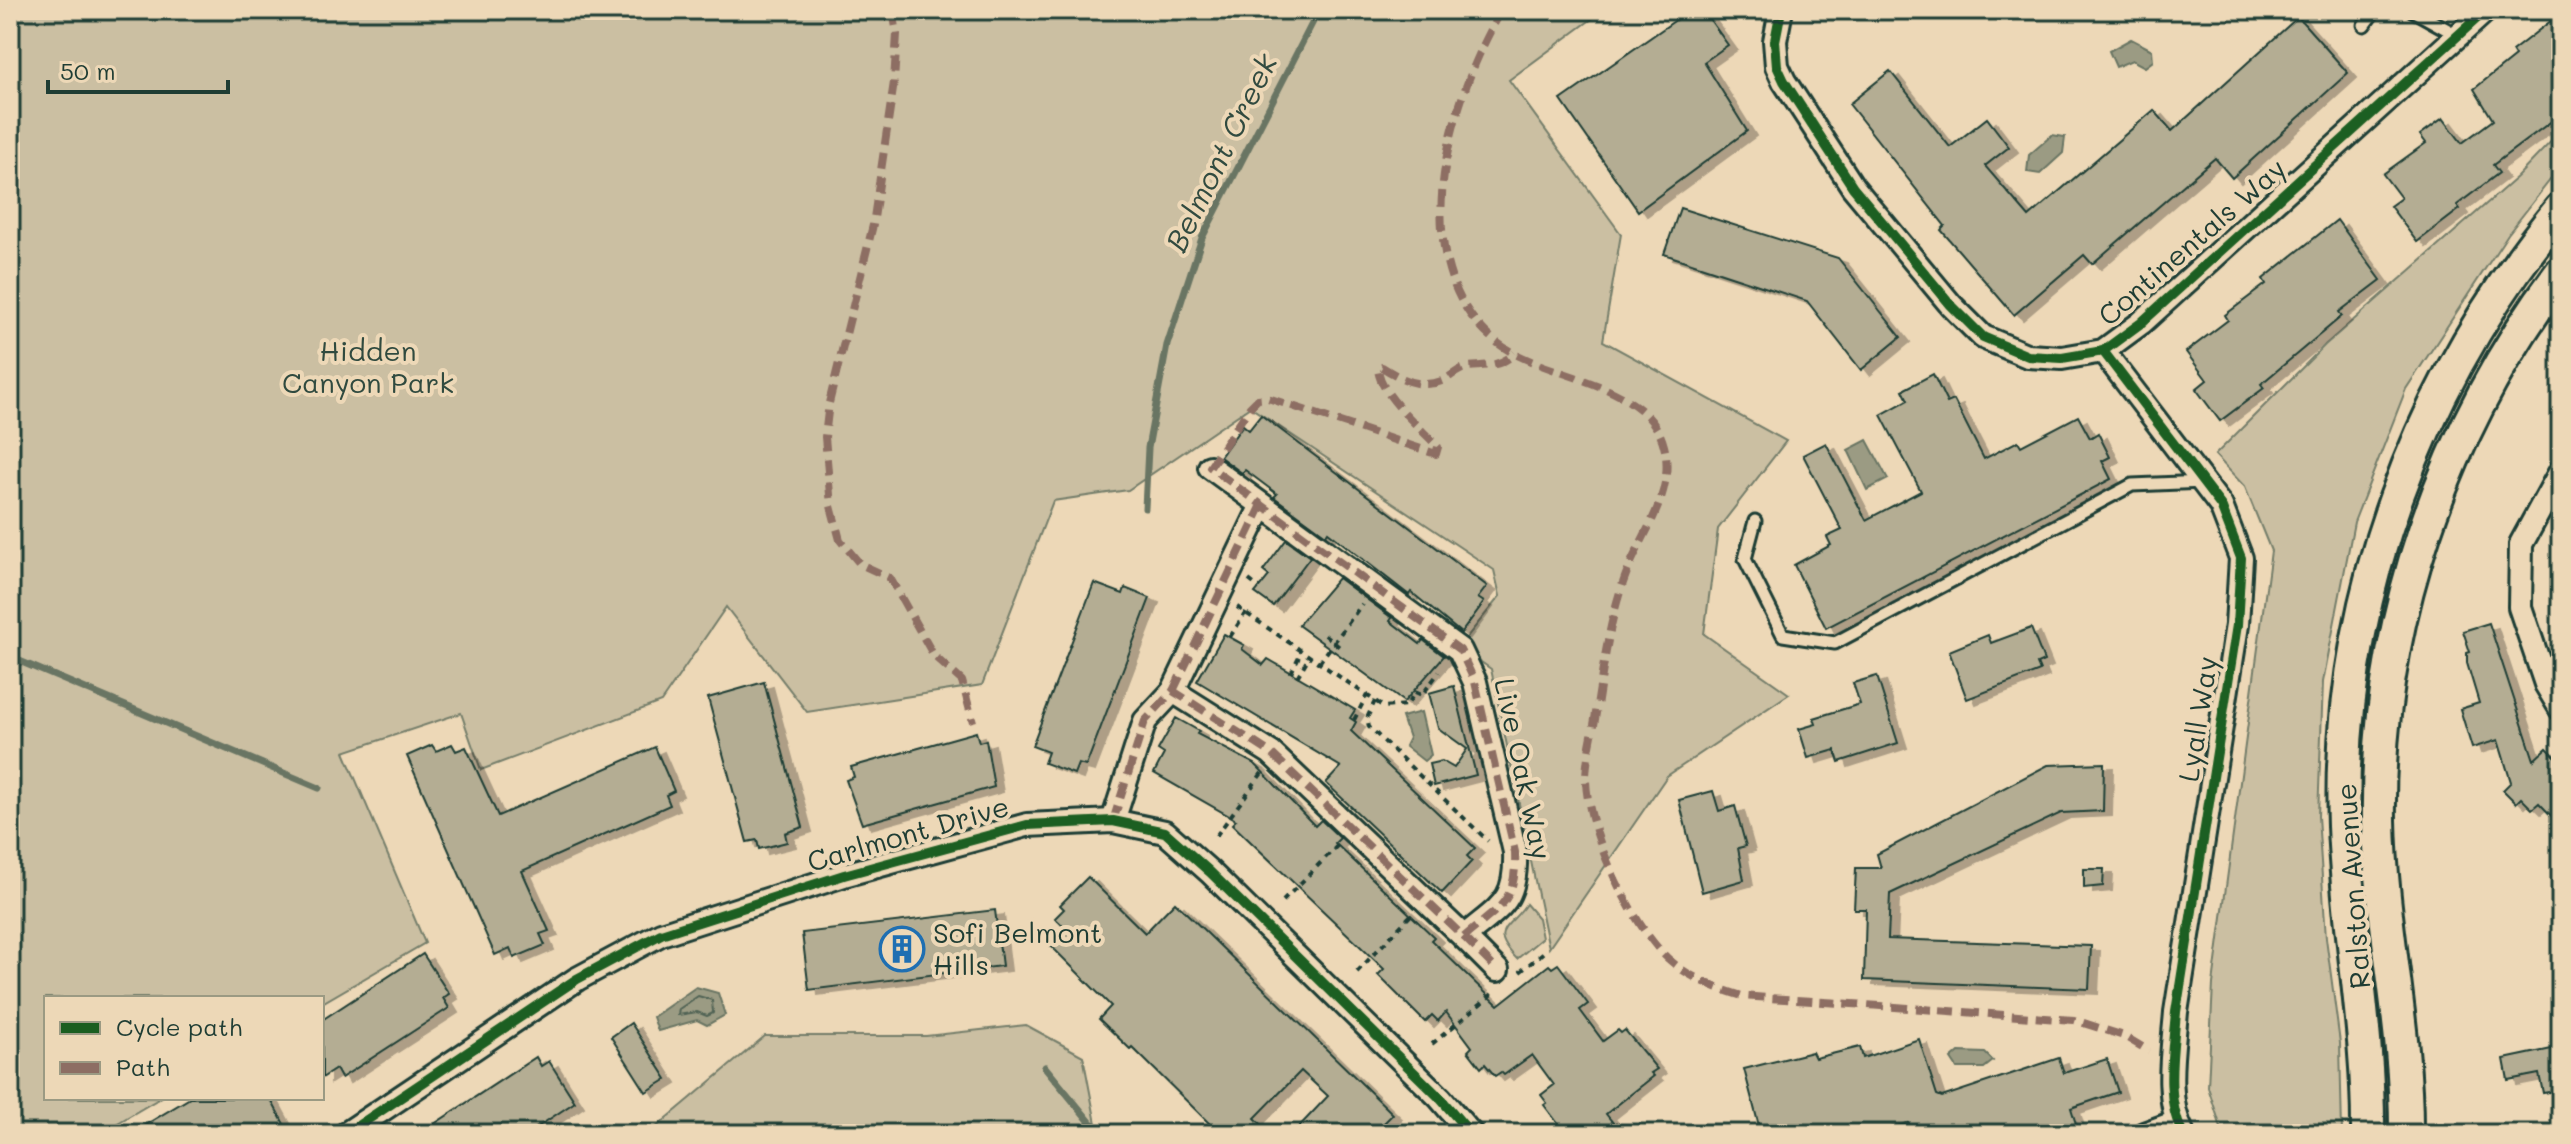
<svg xmlns="http://www.w3.org/2000/svg" width="2571" height="1144" font-family="Mali,sans-serif">
<defs>
<filter id="shadow"><feDropShadow dx="9" dy="5" stdDeviation="0" flood-color="#0004"/></filter>
</defs>
<rect width="100%" height="100%" fill="#edd8b7"/>
<filter id="ink" filterUnits="userSpaceOnUse"><feTurbulence type="fractalNoise" baseFrequency=".0125" numOctaves="2"/><feDisplacementMap in="SourceGraphic" scale="16" xChannelSelector="R" yChannelSelector="G"/><feConvolveMatrix kernelMatrix="1 2 1 2 8 2 1 2 1" color-interpolation-filters="sRGB"/></filter>
<g filter="url(#ink)">
<g fill="#cbbfa2" stroke="#757e6b" stroke-width="2">
<polygon points="10,10 1604,10 1509,80 1621,234 1603,341 1786,441 1718,529 1704,634 1789,694 1667,776 1549,948 1491,669 1481,662 1466,638 1500,596 1494,570 1250,407 1128,490 1053,501 982,685 807,712 726,607 661,702 481,770 461,713 344,752 425,943 322,1003 322,998 46,998 46,1098 160,1098 99,1134 10,1134"/>
<polygon points="2561,131 2561,166 2508,234 2406,389 2354,522 2323,682 2318,816 2326,938 2340,1043 2342,1134 2223,1134 2208,1087 2213,984 2271,551 2245,487 2215,455 2325,345 2517,177"/>
<path d="M1526,904l12,14 4,20 -25,21c-29,-30 -9,-29 9,-55z"/>
<polygon points="1026,1025 1083,1056 1098,1134 648,1134 765,1036 926,1036"/>
</g>
<g fill="#9b9b83" stroke="#697563" stroke-width="2">
<polygon points="2131,39 2152,50 2153,61 2145,67 2132,60 2116,67 2109,51"/>
<polygon points="2052,135 2065,137 2063,153 2040,174 2027,172 2029,155"/>
<polygon points="1867,440 1888,479 1867,490 1848,450"/>
<polygon points="1421,712 1431,755 1424,761 1405,746 1409,738 1402,717"/>
<polygon points="696,987 718,993 725,1015 707,1025 697,1020 658,1031 653,1017"/>
<polygon points="1959,1052 1985,1053 1993,1061 1984,1068 1957,1068 1951,1059"/>
</g>
<g fill="none" stroke-linecap="round" stroke-linejoin="round">
<polygon stroke="#516354" stroke-width="2" points="698,996 712,1000 713,1013 707,1016 697,1012 678,1015 679,1009"/>
<g stroke="#697563" stroke-width="7">
<polyline points="1145,508 1148,448 1167,345 1202,238 1319,10"/>
<polyline points="10,657 319,788"/>
<polyline points="1045,1067 1100,1134"/>
</g>
</g>
<g fill="#b4ad93" stroke="#1f3d34" stroke-width="2" filter="url(#shadow)">
<polygon points="1690,10 1703,10 1728,45 1704,62 1747,131 1638,211 1561,100"/>
<polygon points="2561,13 2561,114 2493,165 2499,173 2457,205 2460,209 2417,242 2390,206 2401,198 2383,174 2426,143 2420,135 2443,118 2462,143 2493,120 2474,89 2515,56 2512,51"/>
<polygon points="2298,17 2348,73 2232,178 2215,158 2092,264 2084,255 2014,315 1941,230 1945,226 1849,104 1890,71 1950,147 1987,118 2009,147 1985,166 2029,217 2154,110 2172,131"/>
<polygon points="1680,208 1838,258 1901,337 1861,370 1807,301 1664,254"/>
<polygon points="2337,220 2381,280 2339,312 2342,316 2261,384 2264,388 2220,421 2196,389 2207,380 2186,352 2228,320 2225,315 2266,284 2263,279"/>
<polygon points="1933,374 1947,403 1954,400 1984,459 2018,441 2021,446 2078,416 2090,438 2098,433 2110,457 2102,461 2111,479 1826,628 1794,565 1831,545 1827,537 1842,530 1803,455 1826,443 1866,520 1921,491 1881,415 1908,400 1903,390"/>
<polygon points="1261,415 1487,586 1478,598 1484,602 1461,633 1411,592 1409,595 1328,532 1326,535 1274,497 1277,494 1245,470 1242,473 1220,457 1243,425 1249,430"/>
<polygon points="1286,540 1310,557 1273,606 1255,593 1269,576 1263,571"/>
<polygon points="1338,578 1392,618 1390,621 1420,644 1423,640 1444,656 1404,702 1298,625"/>
<polygon points="1094,583 1123,594 1125,588 1150,598 1086,766 1078,764 1074,774 1044,763 1048,752 1032,746"/>
<polygon points="2489,623 2534,760 2547,748 2561,762 2561,826 2539,803 2532,809 2521,798 2516,803 2503,790 2511,782 2498,740 2472,748 2460,709 2479,703 2467,663 2467,653 2470,652 2463,631"/>
<polygon points="2031,628 2044,661 2037,664 2040,671 1967,699 1949,651 1988,635 1991,643"/>
<polygon points="1224,634 1244,645 1242,649 1263,665 1268,659 1355,710 1350,718 1356,722 1351,731 1475,848 1467,856 1472,861 1442,893 1326,783 1341,767 1197,681"/>
<polygon points="1877,676 1898,743 1839,762 1835,750 1808,758 1799,729 1816,724 1814,718 1860,704 1853,683"/>
<polygon points="764,682 803,827 785,833 787,842 759,849 757,840 747,842 708,698"/>
<polygon points="1454,686 1476,775 1434,786 1429,764 1442,761 1454,768 1467,749 1438,728 1429,693"/>
<polygon points="1176,718 1199,731 1197,734 1255,764 1315,826 1321,820 1340,838 1335,843 1434,937 1431,940 1498,1005 1549,965 1552,968 1558,964 1588,1004 1580,1010 1603,1041 1618,1030 1621,1033 1625,1030 1657,1069 1651,1073 1654,1076 1606,1114 1622,1134 1566,1134 1544,1105 1547,1103 1541,1095 1554,1085 1532,1055 1504,1075 1501,1072 1495,1076 1485,1064 1481,1068 1468,1051 1472,1047 1446,1012 1438,1021 1432,1015 1425,1022 1378,975 1384,969 1232,824 1236,820 1154,773 1164,754 1158,750"/>
<polygon points="976,732 979,742 986,740 994,787 862,824 846,780 854,777 851,767"/>
<polygon points="452,744 456,751 466,747 498,816 655,747 674,791 666,795 670,805 522,871 549,931 540,934 545,945 514,958 510,948 495,955 407,756 432,745 436,751"/>
<polygon points="2104,763 2103,811 2061,813 1890,894 1888,939 2091,946 2089,989 1864,980 1866,909 1854,909 1856,868 1881,868 1877,854 2048,765"/>
<polygon points="1713,791 1719,811 1735,806 1746,846 1738,848 1744,880 1702,892 1679,800"/>
<polygon points="2084,869 2104,869 2103,886 2084,888"/>
<polygon points="1088,877 1145,933 1175,902 1393,1114 1373,1134 1292,1134 1328,1096 1301,1071 1255,1118 1271,1134 1220,1134 1132,1047 1130,1049 1099,1019 1111,1006 1049,944 1065,928 1055,918 1064,909 1060,905"/>
<polygon points="995,910 1002,966 809,990 802,933"/>
<polygon points="423,954 449,994 443,998 449,1008 341,1078 336,1069 322,1078 322,1020"/>
<polygon points="631,1023 667,1079 646,1092 611,1037"/>
<polygon points="1919,1039 1937,1095 1942,1097 2059,1058 2064,1073 2107,1059 2118,1092 2071,1108 2076,1124 2045,1134 1912,1134 1908,1123 1869,1134 1761,1134 1744,1069 1812,1052 1815,1058 1860,1047 1863,1058"/>
<polygon points="2561,1047 2561,1090 2543,1093 2539,1074 2508,1080 2504,1059"/>
<polygon points="536,1057 541,1066 549,1061 575,1102 527,1134 419,1134"/>
<polygon points="190,1098 270,1098 284,1124 266,1134 130,1134"/>
</g>
<g fill="none" stroke-linecap="round" stroke-linejoin="round">
<g stroke="#1f3d34" stroke-width="17">
<g id="lane">
<polyline points="2412,10 2457,35"/>
<polyline points="2364,25 2375,10"/>
<polyline points="1755,521 1745,559 1783,635 1835,643 2132,485 2204,482"/>
</g>
</g>
<g stroke="#1f3d34" stroke-width="28">
<g id="street">
<polyline points="1781,10 1775,41 1777,66 1784,81 1853,187 1951,305 1983,337 2028,356 2062,358 2103,351 2141,323 2486,10"/>
<path d="M2103,351l118,155 20,52 -4,67 -61,387c-3,39 -12,86 7,122"/>
<polyline points="2561,471 2521,544 2520,607 2546,684 2561,709"/>
<polyline points="1173,691 1261,507"/>
<path d="M1113,821l32,-100 28,-30 98,62 193,184c36,-31 53,-34 51,-85l-40,-170 -15,-32 -250,-183"/>
<polyline points="1464,937 1497,970"/>
<polyline points="346,1134 577,979 661,934 844,875 1027,825 1113,821 1165,832 1210,872 1440,1098 1471,1134"/>
<polyline points="2144,1134 2177,1122"/>
</g>
</g>
<g stroke="#1f3d34" stroke-width="38">
<g id="secondary">
<path d="M2368,1134c1,-104 -20,-205 -24,-308 -8,-226 75,-444 217,-617"/>
<path d="M2406,1134c1,-106 -25,-208 -27,-314 -3,-197 64,-390 182,-547"/>
</g>
</g>
<g stroke="#1f3d34" stroke-width="4" stroke-dasharray="6 6" stroke-linecap="butt">
<polyline points="1249,580 1259,588"/>
<polyline points="1237,607 1384,707 1407,705 1415,692 1422,695 1439,672"/>
<polyline points="1325,635 1342,649"/>
<polyline points="1230,637 1246,612"/>
<polyline points="1319,663 1362,604"/>
<polyline points="1291,673 1301,652"/>
<polyline points="1297,677 1309,657"/>
<polyline points="1375,701 1367,718 1369,727 1488,841"/>
<polyline points="1354,720 1367,695"/>
<polyline points="1216,836 1262,773"/>
<polyline points="1283,901 1338,845"/>
<polyline points="1357,972 1411,915"/>
<polyline points="1520,972 1545,951"/>
<polyline points="1432,1044 1495,992"/>
</g>
<use href="#lane" stroke="#edd8b7" stroke-width="11"/>
<use href="#street" stroke="#edd8b7" stroke-width="22"/>
<use href="#secondary" stroke="#edd8b7" stroke-width="32"/>
<g stroke="#8d6e63" stroke-width="8" stroke-dasharray="16 8" stroke-linecap="butt">
<polyline points="893,10 897,34 894,82 873,225 829,403 825,437 831,506 840,540 860,564 890,578 934,656 962,681 973,722"/>
<path d="M1502,10c-52,88 -102,253 -7,331 46,38 152,38 169,105 12,46 -21,86 -37,126 -18,46 -24,98 -32,147 -3,19 -9,41 -9,60 0,50 47,151 86,183 20,17 45,26 70,34l332,24 50,16 25,15"/>
<polyline points="1173,691 1261,507"/>
<path d="M1113,821l32,-100 28,-30 98,62 193,184c36,-31 53,-34 51,-85l-40,-170 -15,-32 -250,-183 40,-60 8,-8 10,-1 168,56 2,-7c-17,-19 -58,-52 -60,-78l4,-2c19,12 41,24 64,12 8,-5 13,-10 22,-12 20,-2 32,0 47,-14"/>
<polyline points="1464,937 1497,970"/>
</g>
<g stroke="#edd8b7" stroke-width="15">
<g id="cycleway">
<polyline points="1781,10 1775,41 1777,66 1784,81 1853,187 1951,305 1983,337 2028,356 2062,358 2103,351 2141,323 2486,10"/>
<path d="M2103,351l118,155 20,52 -4,67 -61,387c-3,39 -12,86 7,122"/>
<polyline points="346,1134 577,979 661,934 844,875 1027,825 1113,821 1165,832 1210,872 1440,1098 1471,1134"/>
</g>
</g>
<use href="#cycleway" stroke="#1b5e20" stroke-width="10"/>
</g>
</g>
<defs>
<g id="building-ring" transform="scale(2.3)"><circle r="9.5" fill="#edd8b7" stroke="#1f6fb2" stroke-width="1.5"/><path d="M-4-6H4V6H1V3H-1V6H-4ZM-2.5-4.3h1.7v1.8h-1.7ZM.8-4.3h1.7v1.8H.8ZM-2.5-1h1.7V.8h-1.7ZM.8-1h1.7V.8H.8Z" fill="#1f6fb2"/></g>
</defs>
<g fill-rule="evenodd">
<use href="#building-ring" x="902" y="949"/>
</g>
<g text-anchor="middle" stroke-width="8" stroke-linejoin="round" paint-order="stroke">
<g font-size="28" fill="#1f3d34" stroke="#edd8b7">
<text transform="translate(2192 242) rotate(-41)" y="10">Continentals Way</text>
<text transform="translate(2198 719) rotate(-81)" y="10">Lyall Way</text>
<text transform="translate(1523 769) rotate(78)" y="10">Live Oak Way</text>
<text transform="translate(908 834) rotate(-16)" y="10">Carlmont Drive</text>
<text transform="translate(2353 886) rotate(-94)" y="10">Ralston Avenue</text>
</g>
<g font-size="28" fill="#304a3f" stroke="#edd8b7">
<text x="368" y="361">Hidden<tspan x="368" dy="32">Canyon Park</tspan></text>
</g>
<g font-size="28" fill="#1f3d34" stroke="#edd8b7" text-anchor="start">
<text x="933" y="943">Sofi Belmont<tspan x="933" dy="32">Hills</tspan></text>
</g>
<g font-size="30" font-style="italic" fill="#324b40" stroke="#edd8b7">
<text transform="translate(1222 153) rotate(-64)" y="10">Belmont Creek</text>
</g>
</g>
<rect width="2571" height="1144" fill="none" stroke="#edd8b7" stroke-width="40"/>
<rect x="20" y="20" width="2531" height="1104" fill="none" stroke="#1f3d34" stroke-width="3" filter="url(#ink)"/>
<rect x="44" y="996" width="280" height="104" fill="#edd8b7" stroke="#9b9a83" stroke-width="2"/>
<rect x="60" y="1022" width="40" height="12" fill="#1b5e20" stroke="#9b9a83" stroke-width="2"/>
<text x="116" y="1036" font-size="24" fill="#1f3d34">Cycle path</text>
<rect x="60" y="1062" width="40" height="12" fill="#8d6e63" stroke="#9b9a83" stroke-width="2"/>
<text x="116" y="1076" font-size="24" fill="#1f3d34">Path</text>
<path d="M48 80v12h180v-12" fill="none" stroke="#1f3d34" stroke-width="4"/>
<text x="60" y="80" font-size="24" fill="#1f3d34" stroke="#edd8b7" stroke-width="6" paint-order="stroke">50 m</text>
</svg>
